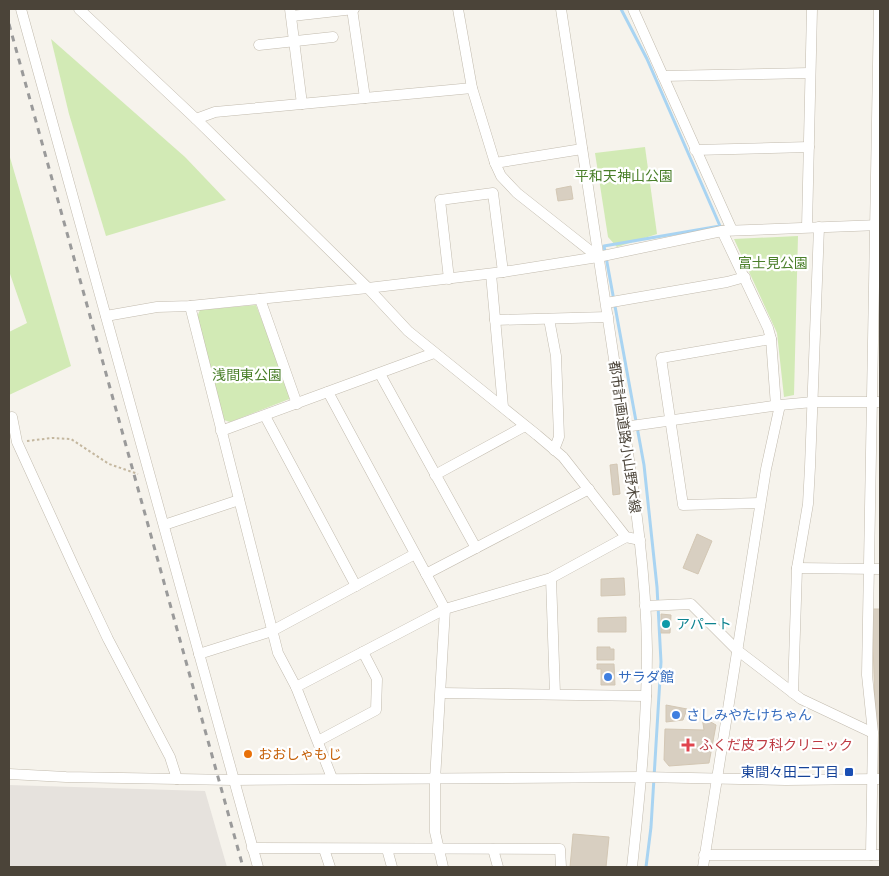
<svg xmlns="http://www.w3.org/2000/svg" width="889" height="876" font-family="Inter,'Noto Sans JP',sans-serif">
<rect width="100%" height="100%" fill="#f6f3ec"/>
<polygon fill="#e6e2dd" points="9,785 205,791 227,867 9,867"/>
<g fill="#d2eab5">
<polygon points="51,39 185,157 226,200 106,236 69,114"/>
<polygon points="645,147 657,234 617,247 608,237 595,153"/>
<polygon points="9,154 71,366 9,395 9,332 27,323 9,271"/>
<polygon points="798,236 794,395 784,397 777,333 734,239"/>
<polygon points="256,305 292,398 230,422 224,420 197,317 200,310"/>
</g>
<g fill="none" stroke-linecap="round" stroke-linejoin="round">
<polyline stroke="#a9d4f2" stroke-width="3" points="621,9 647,59 720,226 604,246 644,465 657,587 661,662 651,827 646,867"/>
</g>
<g fill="#d8cfc1" stroke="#d3c7b4">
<polygon points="571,186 573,199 558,201 556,189"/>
<polygon points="617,464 620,494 613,495 610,465"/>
<polygon points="697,534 712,541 698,574 683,568"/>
<polygon points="624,578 625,595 601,596 601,579"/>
<polygon points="872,609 880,609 880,774 877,774"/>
<polygon points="661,614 671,615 670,633 661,633"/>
<polygon points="626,617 626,632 598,632 598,618"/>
<polygon points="597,647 610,647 610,649 614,649 614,660 597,660"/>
<polygon points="597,664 614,664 615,685 601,685 601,669 597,669"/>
<polygon points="666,705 687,709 683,720 666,722"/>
<polygon points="702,717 716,725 709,763 669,766 664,760 665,729 704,730"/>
<polygon points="573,834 609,837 606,867 570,867"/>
</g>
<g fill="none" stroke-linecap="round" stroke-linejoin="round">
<g stroke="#c2bbae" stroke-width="11">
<g id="minor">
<polyline points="21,9 258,867"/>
<polyline points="79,9 196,119 368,288 408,331 537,435 563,457 626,537 640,540"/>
<polyline points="290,9 302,104"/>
<polyline points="352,9 365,98"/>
<polyline points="458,9 472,88 495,163 501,176 517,193 598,257"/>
<path d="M561,9c19,123 37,246 56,370 13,90 29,180 30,271 0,73 -7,145 -15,217"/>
<polyline points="633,9 732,230"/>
<polyline points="292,16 354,9"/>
<polyline points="259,45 333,37"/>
<polyline points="663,76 810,73"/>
<polyline points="196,119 215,112 472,88"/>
<polyline points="695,150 809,147"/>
<polyline points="495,163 582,149"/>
<polyline points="807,227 812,9"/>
<polyline points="722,231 768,328 771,339 776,406"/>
<polyline points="491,274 503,407"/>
<polyline points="449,279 440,200 493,193 503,272"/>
<polyline points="260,299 297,404"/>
<polyline points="606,303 727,282 745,277"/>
<polyline points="190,306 278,653 296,687 332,778"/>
<polyline points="106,316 157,307 190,306 368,288 503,272 598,257 722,231 880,225"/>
<polyline points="549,319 556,356 559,437 554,450"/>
<polyline points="495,320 608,317"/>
<polyline points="380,374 476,548"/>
<polyline points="328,392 445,609 435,780 435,832 443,867"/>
<polyline points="265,416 356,586"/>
<polyline points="12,417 17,442 75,569 108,639 170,757 177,779"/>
<polyline points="624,427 780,405 813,402 880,402"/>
<polyline points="221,431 434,353"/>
<polyline points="435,475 525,426"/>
<polyline points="760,503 683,505 661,358 771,339"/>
<polyline points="164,525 239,500"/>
<polyline points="797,568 880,569"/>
<polyline points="426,574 589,489"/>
<polyline points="551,578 555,694"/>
<polyline points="645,606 691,604 737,650 801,699 873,733"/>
<polyline points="199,654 272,631 415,554"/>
<polyline points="296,687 445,609 551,578 626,537"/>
<polyline points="441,693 646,696"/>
<polyline points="793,693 797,568 808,504 810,467 819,227"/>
<polyline points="318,741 376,710 377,679 363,652"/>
<polyline points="9,774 66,777 234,780 642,777 786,780 880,779"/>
<polyline points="252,848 560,849 561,867"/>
<polyline points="324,849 330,867"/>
<polyline points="387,849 392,867"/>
<polyline points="493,849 498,867"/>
<polyline points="704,855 880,855"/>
<polyline points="871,855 873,733 867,675 879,9"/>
<polyline points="703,867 766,469 780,405"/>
</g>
</g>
<polyline stroke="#c4b79f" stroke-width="2" stroke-dasharray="2.5 2.5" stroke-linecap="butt" points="27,441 52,438 71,439 109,464 138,474"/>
<use href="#minor" stroke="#fff" stroke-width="10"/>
<polyline stroke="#9a9a9a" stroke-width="3" stroke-dasharray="6 6" stroke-linecap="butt" points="9,24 243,867"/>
</g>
<circle fill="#0f9aa8" stroke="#fff" stroke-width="2" cx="666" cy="624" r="5"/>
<g fill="#3f7fe0" stroke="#fff" stroke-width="2">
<circle cx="608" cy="677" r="5"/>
<circle cx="676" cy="715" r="5"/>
</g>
<path fill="#e0444e" stroke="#fff" stroke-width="2" d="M685.5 737.5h5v5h5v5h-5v5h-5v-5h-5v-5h5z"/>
<circle fill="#e8710a" stroke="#fff" stroke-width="2" cx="248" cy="754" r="5"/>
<rect fill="#1a4fb4" stroke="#fff" stroke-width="2" x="844" y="767" width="10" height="10" rx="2.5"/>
<g text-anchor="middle" stroke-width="4.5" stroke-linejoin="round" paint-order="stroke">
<g font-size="14" fill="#4a7f2a" stroke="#fff">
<text x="624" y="181">平和天神山公園</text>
<text x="773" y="268">富士見公園</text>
<text x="247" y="380">浅間東公園</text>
</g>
<g font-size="14" fill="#4b4439" stroke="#fff">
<text transform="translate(625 437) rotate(82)" y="5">都市計画道路小山野木線</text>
</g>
<g font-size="14" fill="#0d838f" stroke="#fff" text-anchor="start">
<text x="676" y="629">アパート</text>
</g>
<g font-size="14" fill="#366cbe" stroke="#fff" text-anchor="start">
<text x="618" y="682">サラダ館</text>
<text x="686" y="720">さしみやたけちゃん</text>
</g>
<g font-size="14" fill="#be3a42" stroke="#fff" text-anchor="start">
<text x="699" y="750">ふくだ皮フ科クリニック</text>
</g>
<g font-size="14" fill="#c56008" stroke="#fff" text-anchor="start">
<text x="258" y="759">おおしゃもじ</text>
</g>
<g font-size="14" fill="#164399" stroke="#fff" text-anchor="end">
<text x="839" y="777">東間々田二丁目</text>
</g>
</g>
<rect width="889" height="876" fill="none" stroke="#4b4439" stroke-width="20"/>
</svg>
